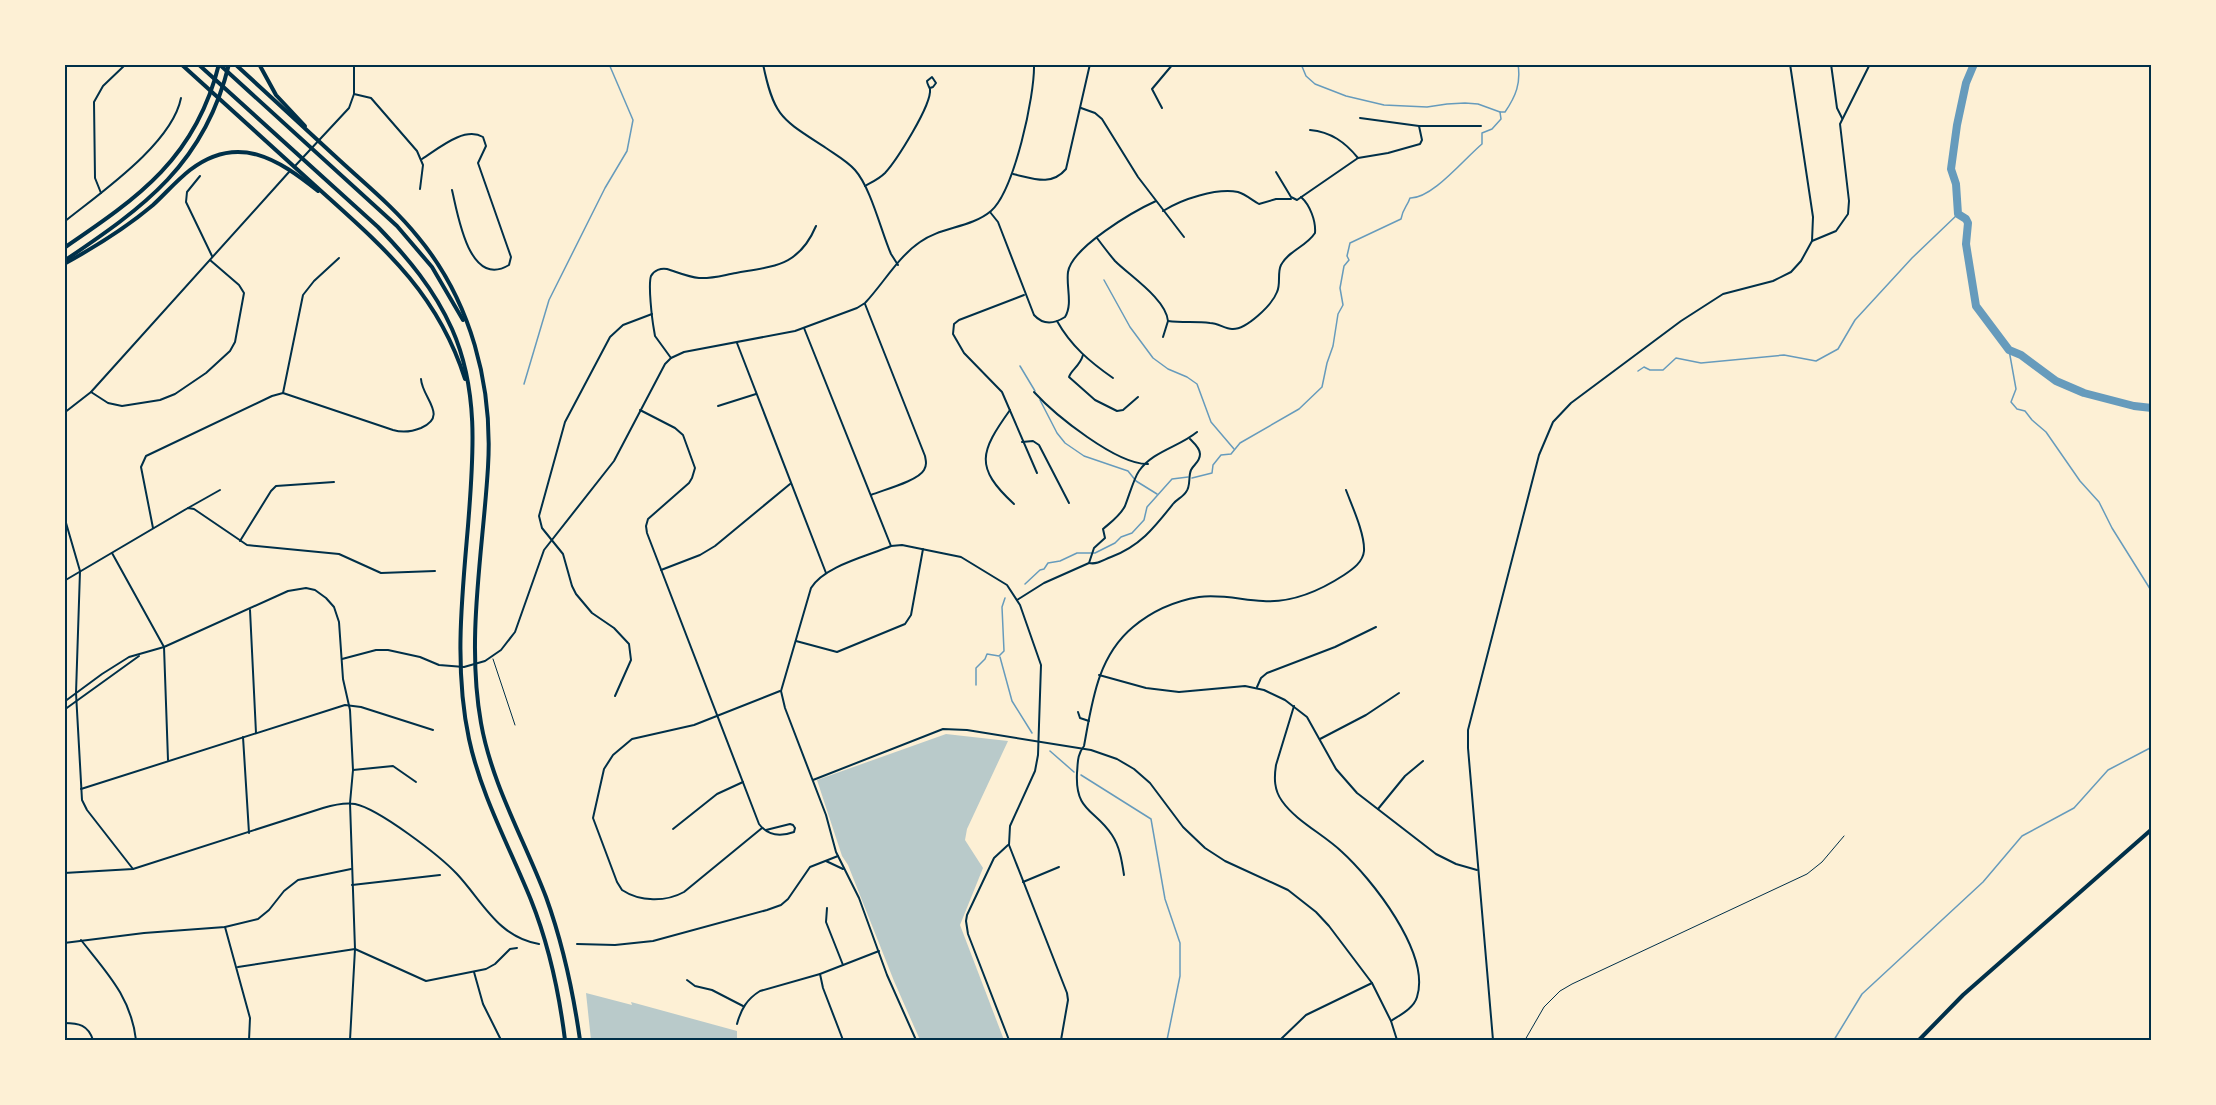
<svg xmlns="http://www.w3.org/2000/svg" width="2216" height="1105" font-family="Karla,sans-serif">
<rect width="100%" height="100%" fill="#fdf0d5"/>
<g fill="#b9caca">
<polygon points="946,734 1008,741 967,829 965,840 983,868 960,925 1004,1040 920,1040 894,981 848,865 842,856 817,780"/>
<polygon points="586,993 632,1005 631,1002 737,1031 737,1040 591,1040"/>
</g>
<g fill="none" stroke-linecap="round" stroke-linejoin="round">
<g stroke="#669bbc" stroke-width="1.5">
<polyline points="1301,64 1306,76 1315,84 1346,96 1384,105 1427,107 1447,104 1465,103 1478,104 1500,112"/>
<polyline points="1104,280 1130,327 1153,358 1168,369 1187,377 1197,384 1211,422 1234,449"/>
<polyline points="2009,350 2016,389 2011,402 2017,409 2025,411 2032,420 2046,432 2080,481 2099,502 2112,528 2152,592"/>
<polyline points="1020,366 1035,391"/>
<polyline points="1638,371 1644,367 1650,370 1663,370 1676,358 1701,363 1784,355 1816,361 1838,349 1855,320 1912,258 1958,214"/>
<polyline points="524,384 549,300 605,188 627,151 633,120 609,64"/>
<polyline points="1040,400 1057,433 1065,443 1084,456 1128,471 1136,481 1157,494"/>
<path d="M1192,478l20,-5 1,-8 8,-10 10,-1 9,-11 59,-34 23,-22 5,-24 6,-17 5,-32 5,-9 -3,-17 4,-22 5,-6 -2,-4 3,-13 51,-24c2,-11 6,-12 9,-21 22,1 54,-39 72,-54v-11l10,-4 9,-10 -1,-7h5c11,-16 16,-29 13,-48"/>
<polyline points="1025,584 1040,570 1044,569 1048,563 1060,561 1077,553 1095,553 1115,543 1121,537 1132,533 1144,520 1147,507 1172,479 1188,477"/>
<polyline points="1000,657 1012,701 1032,733"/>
<polyline points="976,685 976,668 985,659 987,654 999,656 1004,651 1002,607 1005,598"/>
<polyline points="1050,751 1074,772"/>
<polyline points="1081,775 1151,819 1165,899 1180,943 1180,976 1167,1040"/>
<polyline points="1834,1040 1862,994 1983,882 2022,836 2074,808 2108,770 2152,747"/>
</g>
<polyline stroke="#669bbc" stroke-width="8" points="1974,64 1966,83 1957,125 1951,169 1956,184 1958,214 1966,219 1968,223 1966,244 1976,306 2009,350 2021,355 2056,381 2084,393 2134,406 2152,408"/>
<g stroke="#003049" stroke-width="1">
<polyline points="493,659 515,725"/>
<polyline points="1525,1040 1544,1007 1560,991 1572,984 1807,874 1822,862 1844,836"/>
</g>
<g stroke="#003049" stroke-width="2">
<path d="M763,64c11,54 19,55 63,84 10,7 21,13 29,22 16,18 26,61 36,84l7,11"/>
<polyline points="1831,64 1837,108 1842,118"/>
<polyline points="354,94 371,98 417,151 423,165 420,189"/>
<polyline points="1081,108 1095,113 1102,119 1138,177 1184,237"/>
<polyline points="1162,108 1152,89 1173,64"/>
<polyline points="1360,118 1419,126 1481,126"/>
<path d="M1310,130c21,2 35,12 48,28"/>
<path d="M422,159c16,-10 42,-33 61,-22l3,9 -8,17 33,94 -2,8c-40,24 -51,-50 -57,-75"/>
<polyline points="295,166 349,108 354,94 354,64"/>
<polyline points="1276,172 1291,197 1297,200 1358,158 1388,153 1420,144 1422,140 1419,126"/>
<path d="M1013,174c19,4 38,13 53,-5l24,-105"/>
<polyline points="200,176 187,192 186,202 212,256"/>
<path d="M865,186c7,-4 14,-7 20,-13 11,-12 47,-68 45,-84 -1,-3 -3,-5 -3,-8l5,-4 4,6 -3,4 -3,1"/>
<polyline points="101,193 95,178 94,102 103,86 126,64"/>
<path d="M1163,211c19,-12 53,-23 75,-19 7,2 14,8 21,12l17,-5h15"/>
<path d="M990,212l8,10 36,93c9,10 20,9 31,2 8,-13 1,-30 3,-45 4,-25 66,-61 88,-71"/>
<path d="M64,222c36,-29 108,-78 117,-124"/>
<path d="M1097,238c6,8 12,16 18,23 15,15 51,38 53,60l-5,16"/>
<polyline points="1812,241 1836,231 1848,214 1849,201 1840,124 1870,64"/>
<polyline points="1024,295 959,320 954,324 953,334 964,353 1002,392 1037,473"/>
<path d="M865,304l60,152c1,5 2,9 -1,14 -6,11 -41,20 -53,25"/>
<path d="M1057,321c14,25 33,41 56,57"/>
<path d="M1168,321c15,2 28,0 42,2 8,0 15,6 22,6 14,1 40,-24 45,-37 4,-8 0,-19 4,-27 8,-15 25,-18 34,-32 1,-12 -5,-28 -14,-36"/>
<polyline points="804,328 891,546"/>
<polyline points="737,343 826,573"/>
<path d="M1083,355c-3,11 -12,15 -14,22l26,23 22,11 6,-1 15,-13"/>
<path d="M671,358l-16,-22 -1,-6c-2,-11 -6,-45 -3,-54 3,-6 10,-8 16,-7 10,3 21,8 32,9 12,1 25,-3 37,-5 39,-7 63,-7 80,-47"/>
<polyline points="91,392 108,403 122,406 160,400 175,394 206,373 230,351 235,342 244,293 239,285 210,260"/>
<path d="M1034,392c21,23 83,73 114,72"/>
<polyline points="283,393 303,295 314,281 339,258"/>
<polyline points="718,406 756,394"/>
<path d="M640,410l35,18 8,7 12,33 -3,10 -3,5 -41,36 -2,7 1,7 112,291c9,12 21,13 35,8l1,-4 -2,-3 -3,-1 -24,6"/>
<path d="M1010,410c-30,42 -36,57 4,94"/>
<polyline points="64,413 91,392 289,172"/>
<polyline points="1022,442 1033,441 1039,445 1069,503"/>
<polyline points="188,508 220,490"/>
<polyline points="64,516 80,571 76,693 82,800 87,810 133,869"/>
<path d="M153,528l-12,-61 5,-11 126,-60 11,-3 110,37c10,3 18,2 28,-2 28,-12 1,-30 0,-49"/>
<polyline points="240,541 271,491 276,486 334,482"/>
<polyline points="112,553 164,647 168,760"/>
<path d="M1089,563c8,2 14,-3 22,-6 29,-11 43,-29 62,-53 4,-5 10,-7 13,-12 5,-6 2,-15 5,-22 3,-6 9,-8 9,-16 0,-6 -6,-11 -10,-15"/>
<polyline points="661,570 700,555 715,546 790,484"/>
<polyline points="64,581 188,508 194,509 247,545 339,554 381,573 435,571"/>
<path d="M1017,600l27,-17 45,-20 5,-15 11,-10 -2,-9c8,-7 17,-13 22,-23 4,-10 9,-28 14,-35 14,-20 40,-24 58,-39"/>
<polyline points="250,610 256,733"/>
<polyline points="796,641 837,652 905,624 911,615 923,549"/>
<path d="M342,659l34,-9h12l32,7 19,8 25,2 21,-6 16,-11 14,-18 29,-82 70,-89 51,-97 6,-6 13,-6 111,-21 62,-23 8,-5c18,-19 33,-46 55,-61 20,-15 51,-14 71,-31 23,-20 44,-115 43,-147"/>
<polyline points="1099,675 1146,688 1179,692 1245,686 1264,690 1285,700 1307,717 1336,769 1357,793 1436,854 1456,864 1477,870"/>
<polyline points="1257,687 1261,678 1267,673 1335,647 1376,627"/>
<polyline points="615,696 631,660 629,644 614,628 592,613 576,594 572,586 563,554 542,528 539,516 565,422 610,337 623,325 652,314"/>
<polyline points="64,702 102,674 129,657 164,647 288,591 306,588 315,590 326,598 334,607 339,622 343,679 350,710 353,770 350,803 355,949 350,1040"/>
<path d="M1294,706l-18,59c-2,13 -2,25 6,36 14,20 41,33 59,50 30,27 90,102 76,146 -3,11 -17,18 -26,24"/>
<polyline points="64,710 139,656"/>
<polyline points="1078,712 1080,718 1089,721"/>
<polyline points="243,737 249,833"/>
<polyline points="1320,739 1366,715 1399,693"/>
<polyline points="353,770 393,766 416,782"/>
<polyline points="813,780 943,729 967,730 1091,750 1117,759 1134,769 1150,783 1183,827 1205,848 1225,861 1288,890 1316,912 1329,926 1372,983 1391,1021 1397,1040"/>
<polyline points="81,789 345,705 361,707 433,730"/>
<polyline points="1378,809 1405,776 1423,761"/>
<path d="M762,828l-78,64c-18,10 -44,10 -62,-2l-5,-8 -24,-64 11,-49 9,-14 19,-16 62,-14 86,-34"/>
<polyline points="673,829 717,794 743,782"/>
<polyline points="1008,845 994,858 967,915 966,921 968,934 1009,1040"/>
<polyline points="826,861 843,869"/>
<path d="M64,873l69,-4 190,-61c10,-3 21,-6 32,-4 24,5 84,51 102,70 26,28 41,63 82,70"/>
<path d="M1124,875c-2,-13 -4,-28 -12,-40 -17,-26 -37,-23 -35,-62 1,-11 0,-18 7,-27 8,-43 13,-89 49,-119 19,-16 42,-26 66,-30 22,-3 43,3 64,4 28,2 58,-11 81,-26 9,-6 19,-13 20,-24 1,-17 -12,-45 -18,-61"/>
<polyline points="1023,882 1059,867"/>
<polyline points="352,885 440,875"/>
<polyline points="827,908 826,922 843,965"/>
<polyline points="225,927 250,1018 249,1040"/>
<path d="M81,940c26,33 50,57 55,100"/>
<polyline points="64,943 144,933 225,927 258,919 269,910 284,891 298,880 351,869"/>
<polyline points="577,944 615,945 653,941 767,910 781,905 788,899 810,867 838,856"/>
<polyline points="238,967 355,949 426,981 486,969 495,964 510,949 517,948"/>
<polyline points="474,972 483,1004 501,1040"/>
<polyline points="687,980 695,986 712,990 743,1006"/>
<path d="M64,1023c15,0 24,2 29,17"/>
<path d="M737,1024c4,-15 10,-25 23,-33l60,-17"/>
<polyline points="843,1040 823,988 820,974 879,951"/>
<path d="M916,1040l-29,-65 -28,-77 -23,-46 -10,-37 -41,-107 -4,-17 30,-103c13,-22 57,-32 80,-42l11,-1 59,12 46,28 13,20 21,60 -3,90 -3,16 -25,55 -1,19 58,148 1,7 -7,40"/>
<polyline points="1280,1040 1306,1015 1372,983"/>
<polyline points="1493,1040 1468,748 1468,730 1539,455 1553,422 1571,403 1681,321 1723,294 1773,281 1791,272 1801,261 1812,241 1813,217 1790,64"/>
</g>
<g stroke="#003049" stroke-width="4">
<path d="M64,248c75,-51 132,-90 155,-184"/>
<path d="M64,261c80,-54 141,-97 165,-197"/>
<polyline points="1919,1040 1963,995 2152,829"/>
</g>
<g stroke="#003049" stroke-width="4">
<path d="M181,64c43,39 86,78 129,117 67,61 126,107 155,198"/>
<path d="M198,64l180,163c30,31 56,62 74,102 28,63 21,131 16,197 -6,70 -14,143 1,213 12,56 40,107 62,161 18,45 28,92 34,140"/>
<polyline points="219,64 397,226 432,267 463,320"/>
<path d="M235,64c34,31 67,62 101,93 28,26 58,50 82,80 53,64 75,148 70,230 -5,84 -22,172 -7,256 11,62 43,116 65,174 17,47 27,94 34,143"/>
<polyline points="259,64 276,95 305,126"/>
<path d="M64,264c31,-17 63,-37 89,-59 12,-11 23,-24 37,-35 48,-37 88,-11 128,21"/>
</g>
</g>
<rect width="2216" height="1105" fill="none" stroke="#fdf0d5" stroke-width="132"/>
<rect x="66" y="66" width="2084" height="973" fill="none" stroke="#003049" stroke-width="2"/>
</svg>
